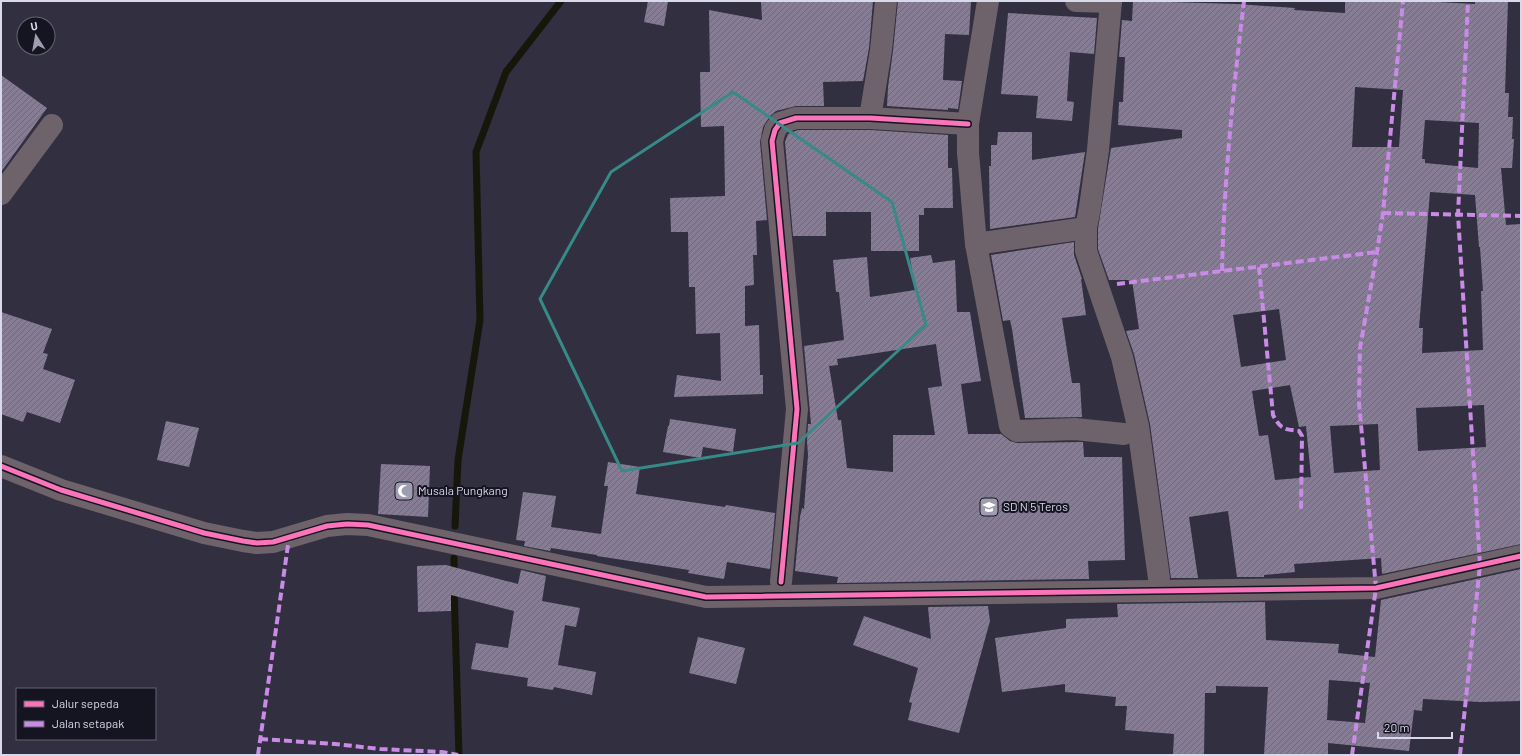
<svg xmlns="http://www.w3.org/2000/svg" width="1522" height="756" font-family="Barlow,sans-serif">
<defs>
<pattern id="building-hatch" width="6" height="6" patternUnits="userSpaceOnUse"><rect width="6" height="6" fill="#867d95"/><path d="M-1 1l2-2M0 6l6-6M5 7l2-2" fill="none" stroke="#6e687a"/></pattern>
</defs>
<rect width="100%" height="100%" fill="#312f40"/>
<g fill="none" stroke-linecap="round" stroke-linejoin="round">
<g stroke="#17160b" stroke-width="7">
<polyline points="455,526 458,460 480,320 476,152 506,72 561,1"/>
<polyline points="454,558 454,576"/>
<polyline points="454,586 459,755"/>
</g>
</g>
<g fill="url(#building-hatch)" fill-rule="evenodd">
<polygon points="648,1 668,1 664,26 644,22"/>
<polygon points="761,1 873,1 869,48 863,81 823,82 824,106 796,106 776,111 770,116 763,127 760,142 767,220 756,221 757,255 753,255 754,285 745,286 745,326 759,325 760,375 763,375 763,394 674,397 677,375 721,381 720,333 696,334 695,287 689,287 688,232 671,232 670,198 725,196 724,126 701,127 700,72 710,72 709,10 762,20"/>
<polygon points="898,1 971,1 969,35 945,34 943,80 962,81 958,109 948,108 948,110 887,106 888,87 893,51"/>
<path d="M1133,1l104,3 58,4 -1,2 51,3v-12h73l57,3v-3h33l-3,92h4l-1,24h5l-1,22h2l-2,29h-11l5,57 15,-1v320l-139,30 -1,-16 -87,6 1,8 -31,3v2h-27l-9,-66 -39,6 9,61h-27l-21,-154 -16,-70 -8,-23 13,-2 -7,-49h-23l-11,-31v-20l13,-81 71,-10v-8l-64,-5 1,-23h4l2,-45h-6l3,-37 10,1zM1355,87l48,3 -4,57h-47zM1425,120l54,3 -1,45 -53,-5v-4h-3zM1430,192l45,3 4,52h1l3,44h-2l2,59 -61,3 1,-25h-4zM1279,309l7,51 -45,7 -8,-52zM1290,385l9,42 7,-1 5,51 -36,3 -7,-45 -9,1 -7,-45zM1484,405l2,42 -68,4 -2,-43zM1378,424l2,46 -46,3 -4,-47z"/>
<polygon points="1008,13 1097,18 1094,54 1070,52 1067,101 1074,102 1072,121 1036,118 1038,96 1001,94"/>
<polygon points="1,75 47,108 1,172"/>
<polygon points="798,130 870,130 948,135 948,168 952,168 953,208 924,208 924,215 919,215 919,251 871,251 871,212 826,212 826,236 793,236 785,142 788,134"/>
<polygon points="998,132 1032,132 1032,160 1085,152 1075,217 990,229 989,166 991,166 991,145 997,145"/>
<polygon points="1074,242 1074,255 1082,279 1081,279 1086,315 1062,318 1072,383 1080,383 1082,417 1025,418 1012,329 1010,320 1003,321 991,255"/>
<path d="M931,255l2,8 22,-3 2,52h13l11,69 -20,3 7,50h33l9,7 7,2 66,-1 1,15h38l3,103 -37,1 1,18h-9l-243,4 1,-6 -43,-6 5,-54 2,-9 2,1 4,-54 -1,-14 1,-17h3l-7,-78 40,-6 -5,-48h-3l-3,-32 34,-3 3,40 45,-7 -5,-32zM936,344l6,42 -14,2 7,47h-42v37l-46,-4 -6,-48h-3l-9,-54 9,-1 -1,-6z"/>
<polygon points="1,312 52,329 43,353 48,354 43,369 75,380 60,423 27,412 23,422 1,414"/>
<polygon points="670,419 736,429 733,452 703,447 701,458 663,452 668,426 669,426"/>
<polygon points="166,421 199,428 189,467 157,460"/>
<polygon points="608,462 640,467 636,494 725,507 726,505 775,513 770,569 727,562 724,579 688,573 689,570 597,556 597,555 551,548 550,551 524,546 525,541 516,540 523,492 556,496 551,527 601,534 608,486 604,486"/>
<polygon points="381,464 430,466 428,517 378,514"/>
<polygon points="446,565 518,584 521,570 546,576 542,601 580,608 576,627 565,625 558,665 596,672 592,695 554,687 553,690 527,686 528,678 471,669 476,643 508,648 514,611 451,595 451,611 418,612 417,566"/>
<path d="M1521,569v132l-41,1 -57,-3 -1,12 -8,-1 -5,41 -81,-8v12h-64l4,-68 -52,-1v7h-11l-1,62h-31l1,-21 -49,-4 2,-24h-12l1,-9 -51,-5v-8l-63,8 -7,-54 71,-10v-9l52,-2 -1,-13 148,-2 1,38 73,4 -1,9 37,4 6,-57zM1329,680l41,3 -5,40 -38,-3z"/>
<polygon points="988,606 990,621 959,733 908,720 912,703 909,702 918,668 853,645 864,616 931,639 928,607"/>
<polygon points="698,637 745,648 736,684 689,673"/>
</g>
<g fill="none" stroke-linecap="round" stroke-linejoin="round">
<g stroke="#6e636b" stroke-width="22">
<polyline points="988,1 968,124 968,153 976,244 1010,426 1017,431 1075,429 1124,434"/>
<polyline points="1076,1 1111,2"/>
<polyline points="1111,1 1098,150 1090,207 1086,228 1086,251 1122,357 1138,426 1159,578"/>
<polyline points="870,118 881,50 886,1"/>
<polyline points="1,194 52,125"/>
<polyline points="976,244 1086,228"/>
<polyline points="1,466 61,490 204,533 243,541 257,543 273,542 327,526 347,524 368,525 706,597 1376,588 1521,556"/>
<polyline points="781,582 797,409 772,141 775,130 780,123 796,118 870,118 968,124"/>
</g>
<g stroke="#ca8be6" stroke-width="4" stroke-dasharray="8 4" stroke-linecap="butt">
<polyline points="1383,213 1521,216"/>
<path d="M1259,267l14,148c8,15 11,14 26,16l3,5 -1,76"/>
<path d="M1222,271c2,-90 11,-180 22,-270"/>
<polyline points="1117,284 1377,252"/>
<polyline points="260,739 335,744 380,749 442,752 458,755"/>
<polyline points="258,755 289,538"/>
<polyline points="1352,755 1376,588 1359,403 1360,348 1377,252 1383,213 1403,1"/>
<polyline points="1460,755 1480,565 1458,215 1468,1"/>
</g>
<g stroke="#151421" stroke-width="8">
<g id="cycleway">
<polyline points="1,466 61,490 204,533 243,541 257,543 273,542 327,526 347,524 368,525 706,597 1376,588 1521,556"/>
<polyline points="781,582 797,409 772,141 775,130 780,123 796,118 870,118 968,124"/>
</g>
</g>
<use href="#cycleway" stroke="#fb73b8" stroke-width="5"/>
</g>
<path fill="none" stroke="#378a87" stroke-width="3" stroke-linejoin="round" d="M733,92l159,110 34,123 -128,118 -176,28 -82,-172 71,-127z"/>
<defs>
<g id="mosque-square" transform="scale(1)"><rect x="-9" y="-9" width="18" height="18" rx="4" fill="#9e9eb0" stroke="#151421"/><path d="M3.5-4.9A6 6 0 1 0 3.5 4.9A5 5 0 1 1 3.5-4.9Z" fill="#fff"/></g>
<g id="school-square" transform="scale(1)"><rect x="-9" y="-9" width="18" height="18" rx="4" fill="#9e9eb0" stroke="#151421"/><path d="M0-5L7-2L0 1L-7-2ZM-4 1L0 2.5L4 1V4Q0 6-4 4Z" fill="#fff"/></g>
</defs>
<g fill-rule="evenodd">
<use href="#mosque-square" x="404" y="491"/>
<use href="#school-square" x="989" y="507"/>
</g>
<g text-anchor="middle" stroke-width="4" stroke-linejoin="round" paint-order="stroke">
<g font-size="12" fill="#d9d9ec" stroke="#151421" text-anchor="start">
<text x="418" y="495">Musala Pungkang</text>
<text x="1003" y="511">SD N 5 Teros</text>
</g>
</g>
<rect width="1522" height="756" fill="none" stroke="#d9d9ec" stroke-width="4"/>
<rect x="16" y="688" width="140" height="52" fill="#151421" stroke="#636372"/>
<rect x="24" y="701" width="20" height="6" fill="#fb73b8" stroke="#636372"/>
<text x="52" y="708" font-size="12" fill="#d9d9ec">Jalur sepeda</text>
<rect x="24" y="721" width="20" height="6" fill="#ca8be6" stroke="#636372"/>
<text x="52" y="728" font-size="12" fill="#d9d9ec">Jalan setapak</text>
<g transform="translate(36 36) rotate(349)"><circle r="19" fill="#151421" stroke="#636372"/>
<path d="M0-3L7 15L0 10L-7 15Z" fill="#9e9eb0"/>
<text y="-6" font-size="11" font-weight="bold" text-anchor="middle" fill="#d9d9ec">U</text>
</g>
<path d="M1378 732v6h74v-6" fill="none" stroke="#d9d9ec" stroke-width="2"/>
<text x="1384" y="732" font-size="12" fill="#d9d9ec" stroke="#151421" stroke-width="3" paint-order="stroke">20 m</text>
</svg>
